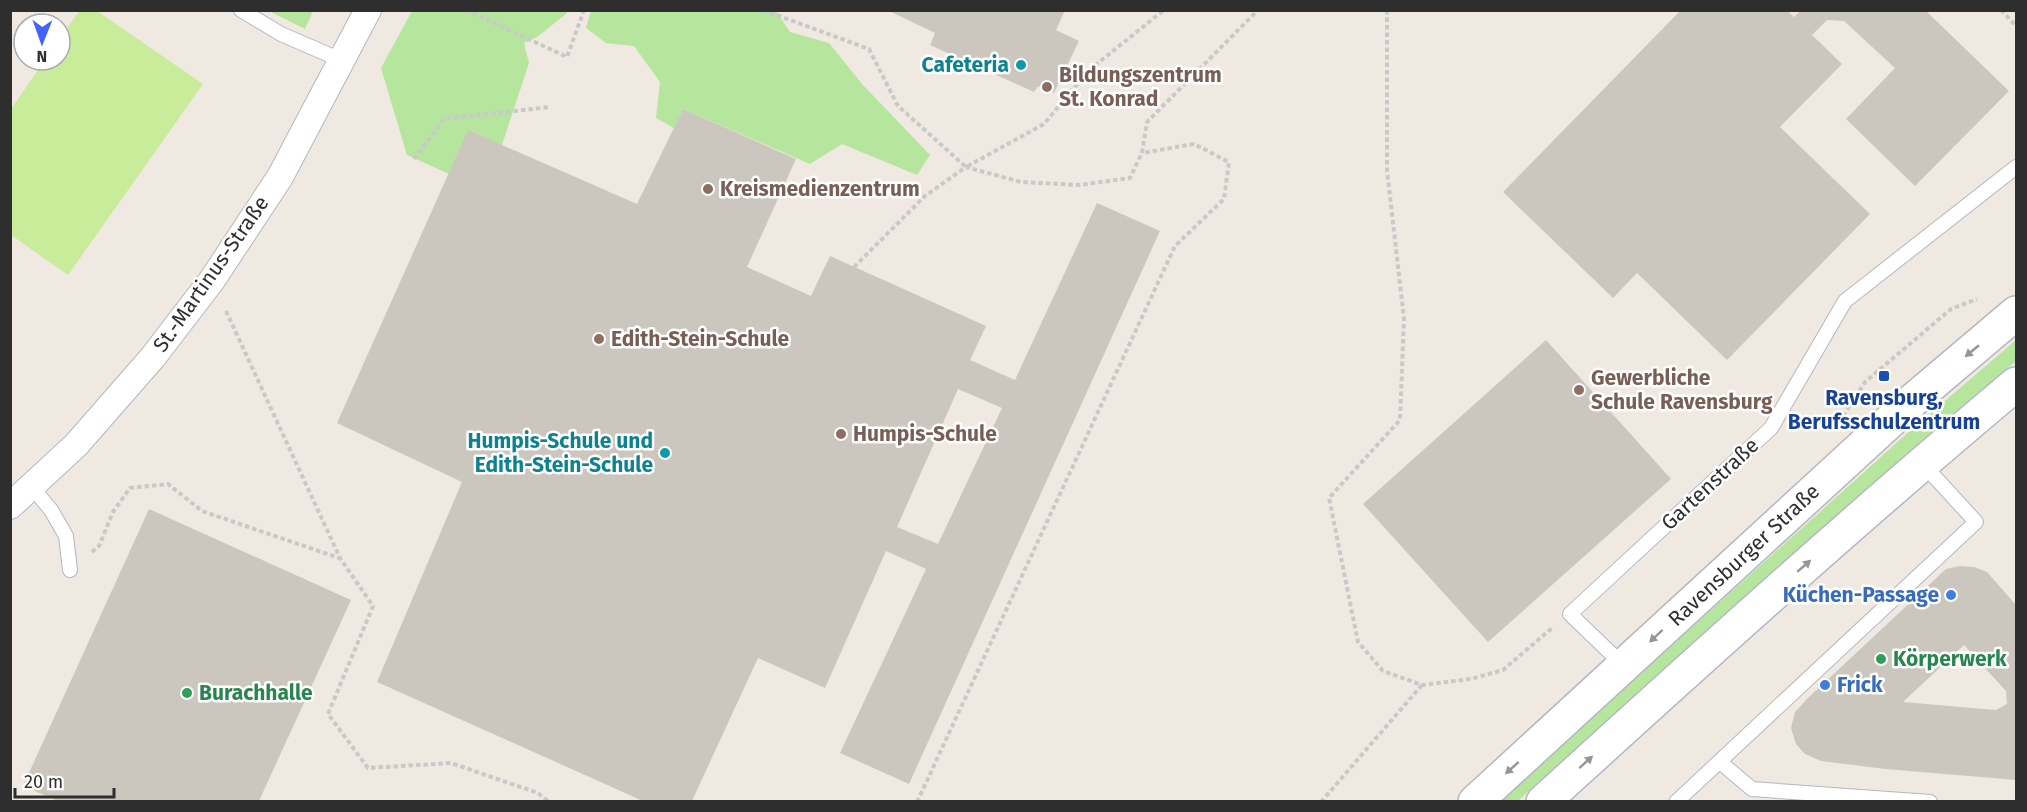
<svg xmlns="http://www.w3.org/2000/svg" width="2027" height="812" font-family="'Fira Sans',sans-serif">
<rect width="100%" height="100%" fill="#efe9e1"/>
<g fill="#b6e59e">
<polygon points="269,11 313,10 313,11 305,29"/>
<polygon points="412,11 568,11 566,14 537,37 524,43 529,63 502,145 449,174 407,155 381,68"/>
<polygon points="591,11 776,11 790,32 829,43 862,84 930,155 917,175 842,144 810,164 683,109 674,128 656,118 660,82 634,46 606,43 586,28"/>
<path d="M2016,340v21c-169,143 -333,292 -498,440l-20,1 405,-365z"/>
</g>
<polygon fill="#c9ec9a" points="80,10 97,11 203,84 68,275 11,235 11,109 45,60 60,60 60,38"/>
<g fill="#cbc7bf" fill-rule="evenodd">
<polygon points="887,10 1065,10 1056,30 1079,41 1054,93 1038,86 1034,92 930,45 935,33"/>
<polygon points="1681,10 1787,10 1794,17 1801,10 1925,10 2009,91 1915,186 1846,119 1895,68 1844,21 1827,20 1812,35 1842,64 1780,127 1870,214 1727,360 1637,273 1613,298 1503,192"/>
<path d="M683,109l113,50 -49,108 64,29 19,-40 156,70 -16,34 45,20 82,-177 63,28 -251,553 -69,-31 86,-184 -40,-18 -61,137 -67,-30 -66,143h-49l-266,-119 85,-200 -125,-59 131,-293 169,74zM958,389l44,19 -64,136 -41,-17z"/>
<polygon points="1546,340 1671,479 1488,642 1363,504"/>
<polygon points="149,509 351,600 259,801 58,801 23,786"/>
<path d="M1960,566l14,1 13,5 29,33v175l-130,-11 -65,-8 -16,-7 -9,-10 -5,-16 4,-16 13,-14 138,-129zM1964,645l42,46 1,13 -11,6 -93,-8z"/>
</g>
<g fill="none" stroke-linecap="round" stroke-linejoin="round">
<g stroke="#b4b7c1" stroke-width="16">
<g id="lane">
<polyline points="241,10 281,34 341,60"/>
<polyline points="31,486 51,510 66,536 70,570"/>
<polyline points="1624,666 1570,614 1771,428 1845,301 2016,167"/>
<polyline points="1720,762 1752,789 1930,802"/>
<polyline points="1676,802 1976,522 1922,463"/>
</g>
</g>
<g stroke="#b4b7c1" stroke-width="28">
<polyline id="street" points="10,506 76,445 153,357 212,280 280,177 368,10"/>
</g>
<g stroke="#b4b7c1" stroke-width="36">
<g id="secondary">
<polyline points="1475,802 1912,401 2016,313"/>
<path d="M1543,802c156,-142 312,-283 473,-418"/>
</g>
</g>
<g stroke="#c9c9c9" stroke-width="4" stroke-dasharray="4.5 3" stroke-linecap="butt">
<polyline points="466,10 567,57 584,10"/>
<polyline points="763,10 869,49 898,106 966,167 1044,124 1088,71 1164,10"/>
<polyline points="1387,10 1387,170 1404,319 1400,420 1329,498 1358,642 1383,671 1422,685 1471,679 1503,670 1552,628"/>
<polyline points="2001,10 2016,26"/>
<polyline points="414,159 444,119 550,107"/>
<polyline points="854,267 925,196 966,167 1021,182 1080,185 1130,178 1142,153 1147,122 1258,10"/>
<polyline points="226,311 340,558 373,606 328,714 368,768 451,763 538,793 549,802"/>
<polyline points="1843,416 1865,382 1951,309 1977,299"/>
<polyline points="92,552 99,546 113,512 130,488 168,484 202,511 339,558"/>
<polyline points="917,802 1175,246 1224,199 1229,162 1194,144 1142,153"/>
<polyline points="1321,802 1422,685"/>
</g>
<use href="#lane" stroke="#fff" stroke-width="14"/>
<use href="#street" stroke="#fff" stroke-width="26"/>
<use href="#secondary" stroke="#fff" stroke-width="33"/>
</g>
<defs><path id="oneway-solid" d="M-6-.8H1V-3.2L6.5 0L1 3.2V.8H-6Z" transform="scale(1.5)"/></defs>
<g fill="#969696">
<use href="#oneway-solid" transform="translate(1972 351) rotate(140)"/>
<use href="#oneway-solid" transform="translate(1804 566) rotate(-41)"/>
<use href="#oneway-solid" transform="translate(1656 636) rotate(137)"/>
<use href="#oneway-solid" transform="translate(1586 762) rotate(-42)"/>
<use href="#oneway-solid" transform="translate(1512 768) rotate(138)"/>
</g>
<g fill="#0f9aa8" stroke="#fff" stroke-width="2">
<circle cx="1021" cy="65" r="6"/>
<circle cx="665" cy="453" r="6"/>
</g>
<g fill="#8d6e63" stroke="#fff" stroke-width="2">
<circle cx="1047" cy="87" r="6"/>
<circle cx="708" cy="189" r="6"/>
<circle cx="599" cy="339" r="6"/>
<circle cx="1579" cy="390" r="6"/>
<circle cx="841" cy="434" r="6"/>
</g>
<rect fill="#1a4fb4" stroke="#fff" stroke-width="2" x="1878" y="370" width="12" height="12" rx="3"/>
<g fill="#3f7fe0" stroke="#fff" stroke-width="2">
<circle cx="1951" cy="595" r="6"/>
<circle cx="1825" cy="685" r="6"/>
</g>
<g fill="#2e9e5b" stroke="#fff" stroke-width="2">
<circle cx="1881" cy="659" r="6"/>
<circle cx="187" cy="693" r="6"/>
</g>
<g text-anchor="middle" stroke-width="5" stroke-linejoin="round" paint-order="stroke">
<g font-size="21" font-weight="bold" fill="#0d838f" stroke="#fff" text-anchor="end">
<text x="1009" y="72">Cafeteria</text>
<text x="653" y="448">Humpis-Schule und<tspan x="653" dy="24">Edith-Stein-Schule</tspan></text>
</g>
<g font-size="21" font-weight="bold" fill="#785e54" stroke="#fff" text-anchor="start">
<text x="1059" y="82">Bildungszentrum<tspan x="1059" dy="24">St. Konrad</tspan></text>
<text x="720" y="196">Kreismedienzentrum</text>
<text x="611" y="346">Edith-Stein-Schule</text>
<text x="1591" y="385">Gewerbliche<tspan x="1591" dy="24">Schule Ravensburg</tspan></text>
<text x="853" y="441">Humpis-Schule</text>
</g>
<g font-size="21" fill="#2e2e2e" stroke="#fff">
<text transform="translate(211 274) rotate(-55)" y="7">St.-Martinus-Straße</text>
<text transform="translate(1710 484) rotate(-43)" y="7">Gartenstraße</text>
<text transform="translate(1744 555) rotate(-43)" y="7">Ravensburger Straße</text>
</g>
<g font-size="21" font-weight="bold" fill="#164399" stroke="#fff">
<text x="1884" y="405">Ravensburg,<tspan x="1884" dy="24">Berufsschulzentrum</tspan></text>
</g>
<g font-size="21" font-weight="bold" fill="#366cbe" stroke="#fff" text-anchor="end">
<text x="1939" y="602">Küchen-Passage</text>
<text x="1837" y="692" text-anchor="start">Frick</text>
</g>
<g font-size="21" font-weight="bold" fill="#27864d" stroke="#fff" text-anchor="start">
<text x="1893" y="666">Körperwerk</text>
<text x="199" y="700">Burachhalle</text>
</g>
</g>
<rect width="2027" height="812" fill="none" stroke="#2e2e2e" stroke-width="24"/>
<g transform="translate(42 42) rotate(181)"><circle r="28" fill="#ffffff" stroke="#ababab" stroke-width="1.5"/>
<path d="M0-4.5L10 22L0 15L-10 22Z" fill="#4264fb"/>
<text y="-9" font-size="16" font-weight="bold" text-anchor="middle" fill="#2e2e2e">N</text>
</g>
<path d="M15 788v9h99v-9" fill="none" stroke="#2e2e2e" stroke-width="3"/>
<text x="24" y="788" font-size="18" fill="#2e2e2e" stroke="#ffffff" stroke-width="4.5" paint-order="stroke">20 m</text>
</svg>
